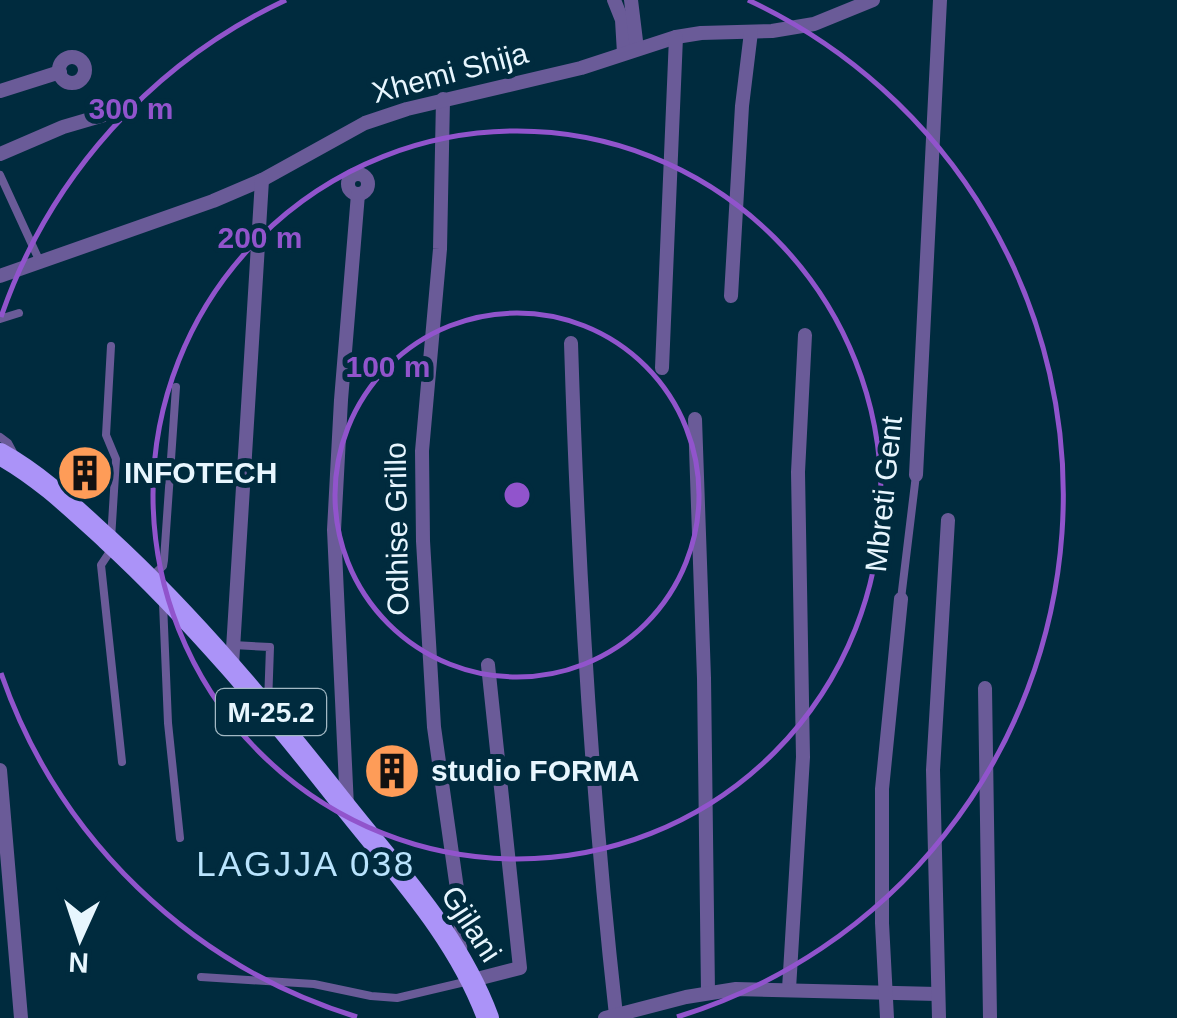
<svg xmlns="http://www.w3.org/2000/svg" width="1177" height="1018" font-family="Arial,sans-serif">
<rect width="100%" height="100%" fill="#002b3e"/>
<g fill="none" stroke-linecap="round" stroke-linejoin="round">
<g stroke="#6a5b98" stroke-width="8">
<polyline points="0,175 40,262"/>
<polyline points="0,319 19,313"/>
<polyline points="111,346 106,435 116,459 111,539"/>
<polyline points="0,437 8,443 15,456"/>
<polyline points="113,547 101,565 122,762"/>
<polyline points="151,577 163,566 164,560 176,387"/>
<polyline points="901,599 916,475"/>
<polyline points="163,603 168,723 180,838"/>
<polyline points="233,645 270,647 268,704"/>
<polyline points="201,977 314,984 371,996 397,998 469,981"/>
</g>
<g stroke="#6a5b98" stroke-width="14">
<polyline points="614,0 622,20 624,53"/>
<polyline points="631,0 637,49"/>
<circle cx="72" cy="70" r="13"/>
<polyline points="0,91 60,72"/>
<polyline points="443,99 440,249 422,451 423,541 434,727 461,917 460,956"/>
<polyline points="0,154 63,127 128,108"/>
<circle cx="358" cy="184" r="10"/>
<polyline points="0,276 213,201 262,180 365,123 407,109 581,68 676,37 701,33 772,31 814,24 873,0"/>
<polyline points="731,296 742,106 751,32"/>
<path d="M571,343c7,225 20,448 45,672"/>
<polyline points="662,368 676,37"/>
<polyline points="695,419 704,678 708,992"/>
<polyline points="916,475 940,0"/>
<polyline points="232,665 262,180"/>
<polyline points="985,688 990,1018"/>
<polyline points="0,770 21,1018"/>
<polyline points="347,807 334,530 341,400 358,194"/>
<polyline points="473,980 520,968 488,665"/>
<polyline points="789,989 803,757 798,472 805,335"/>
<polyline points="605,1018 686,997 736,989 937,994"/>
<polyline points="887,1018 882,923 882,789 901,599"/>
<polyline points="939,1018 933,770 948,520"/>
</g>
<path stroke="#ab93f8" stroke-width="22" d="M0,454c40,22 73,54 107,85 88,81 163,172 237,266 53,67 114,131 144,213"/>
</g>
<g fill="none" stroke="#9154cc" stroke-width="5">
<circle cx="517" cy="495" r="182"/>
<circle cx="517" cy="495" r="364"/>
<path d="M357 1017A546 546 0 0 1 1 673M1 317A546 546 0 0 1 286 0M748 0A546 546 0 0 1 677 1017"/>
</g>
<defs>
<g id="building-disc" transform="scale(2.875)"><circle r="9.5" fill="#fe9c58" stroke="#002b3e"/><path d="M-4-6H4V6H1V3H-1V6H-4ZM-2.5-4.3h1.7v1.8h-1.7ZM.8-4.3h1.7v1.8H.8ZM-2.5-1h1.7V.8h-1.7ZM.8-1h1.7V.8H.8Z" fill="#111"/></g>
</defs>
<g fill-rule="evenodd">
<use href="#building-disc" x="85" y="473"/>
<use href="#building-disc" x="392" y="771"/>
</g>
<g text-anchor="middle" stroke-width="10" stroke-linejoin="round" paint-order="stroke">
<rect fill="#002b3e" stroke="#a2b9c4" stroke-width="2.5" x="216" y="689" width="110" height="46" rx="8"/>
<g font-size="28" font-weight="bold" fill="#e7f6fe">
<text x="271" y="722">M-25.2</text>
</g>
<g font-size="30" fill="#e7f6fe" stroke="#002b3e">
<text transform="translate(450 73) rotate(-15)" y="10">Xhemi Shija</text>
<text transform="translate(884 494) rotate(-84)" y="10">Mbreti Gent</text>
<text transform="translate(397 529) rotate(-91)" y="10">Odhise Grillo</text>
<text transform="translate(471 924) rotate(57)" y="10">Gjilani</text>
</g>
<g font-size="30" font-weight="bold" fill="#e7f6fe" stroke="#002b3e" text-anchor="start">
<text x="124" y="483">INFOTECH</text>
<text x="431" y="781">studio FORMA</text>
</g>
<g font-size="35" letter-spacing="2.5" fill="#b9e4fd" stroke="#002b3e">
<text x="306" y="876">LAGJJA 038</text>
</g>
</g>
<circle cx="517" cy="495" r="15" fill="#9154cc" stroke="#002b3e" stroke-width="5"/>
<g font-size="30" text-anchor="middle" font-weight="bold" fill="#9154cc" stroke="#002b3e" stroke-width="10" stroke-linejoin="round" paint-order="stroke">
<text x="131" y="119">300 m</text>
<text x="260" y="248">200 m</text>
<text x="388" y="377">100 m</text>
</g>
<g transform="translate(80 938) rotate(183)" stroke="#002b3e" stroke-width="8" paint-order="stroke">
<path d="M0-8L18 38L0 25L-18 38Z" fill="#e7f6fe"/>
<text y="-15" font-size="28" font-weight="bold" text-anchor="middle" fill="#e7f6fe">N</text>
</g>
</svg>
